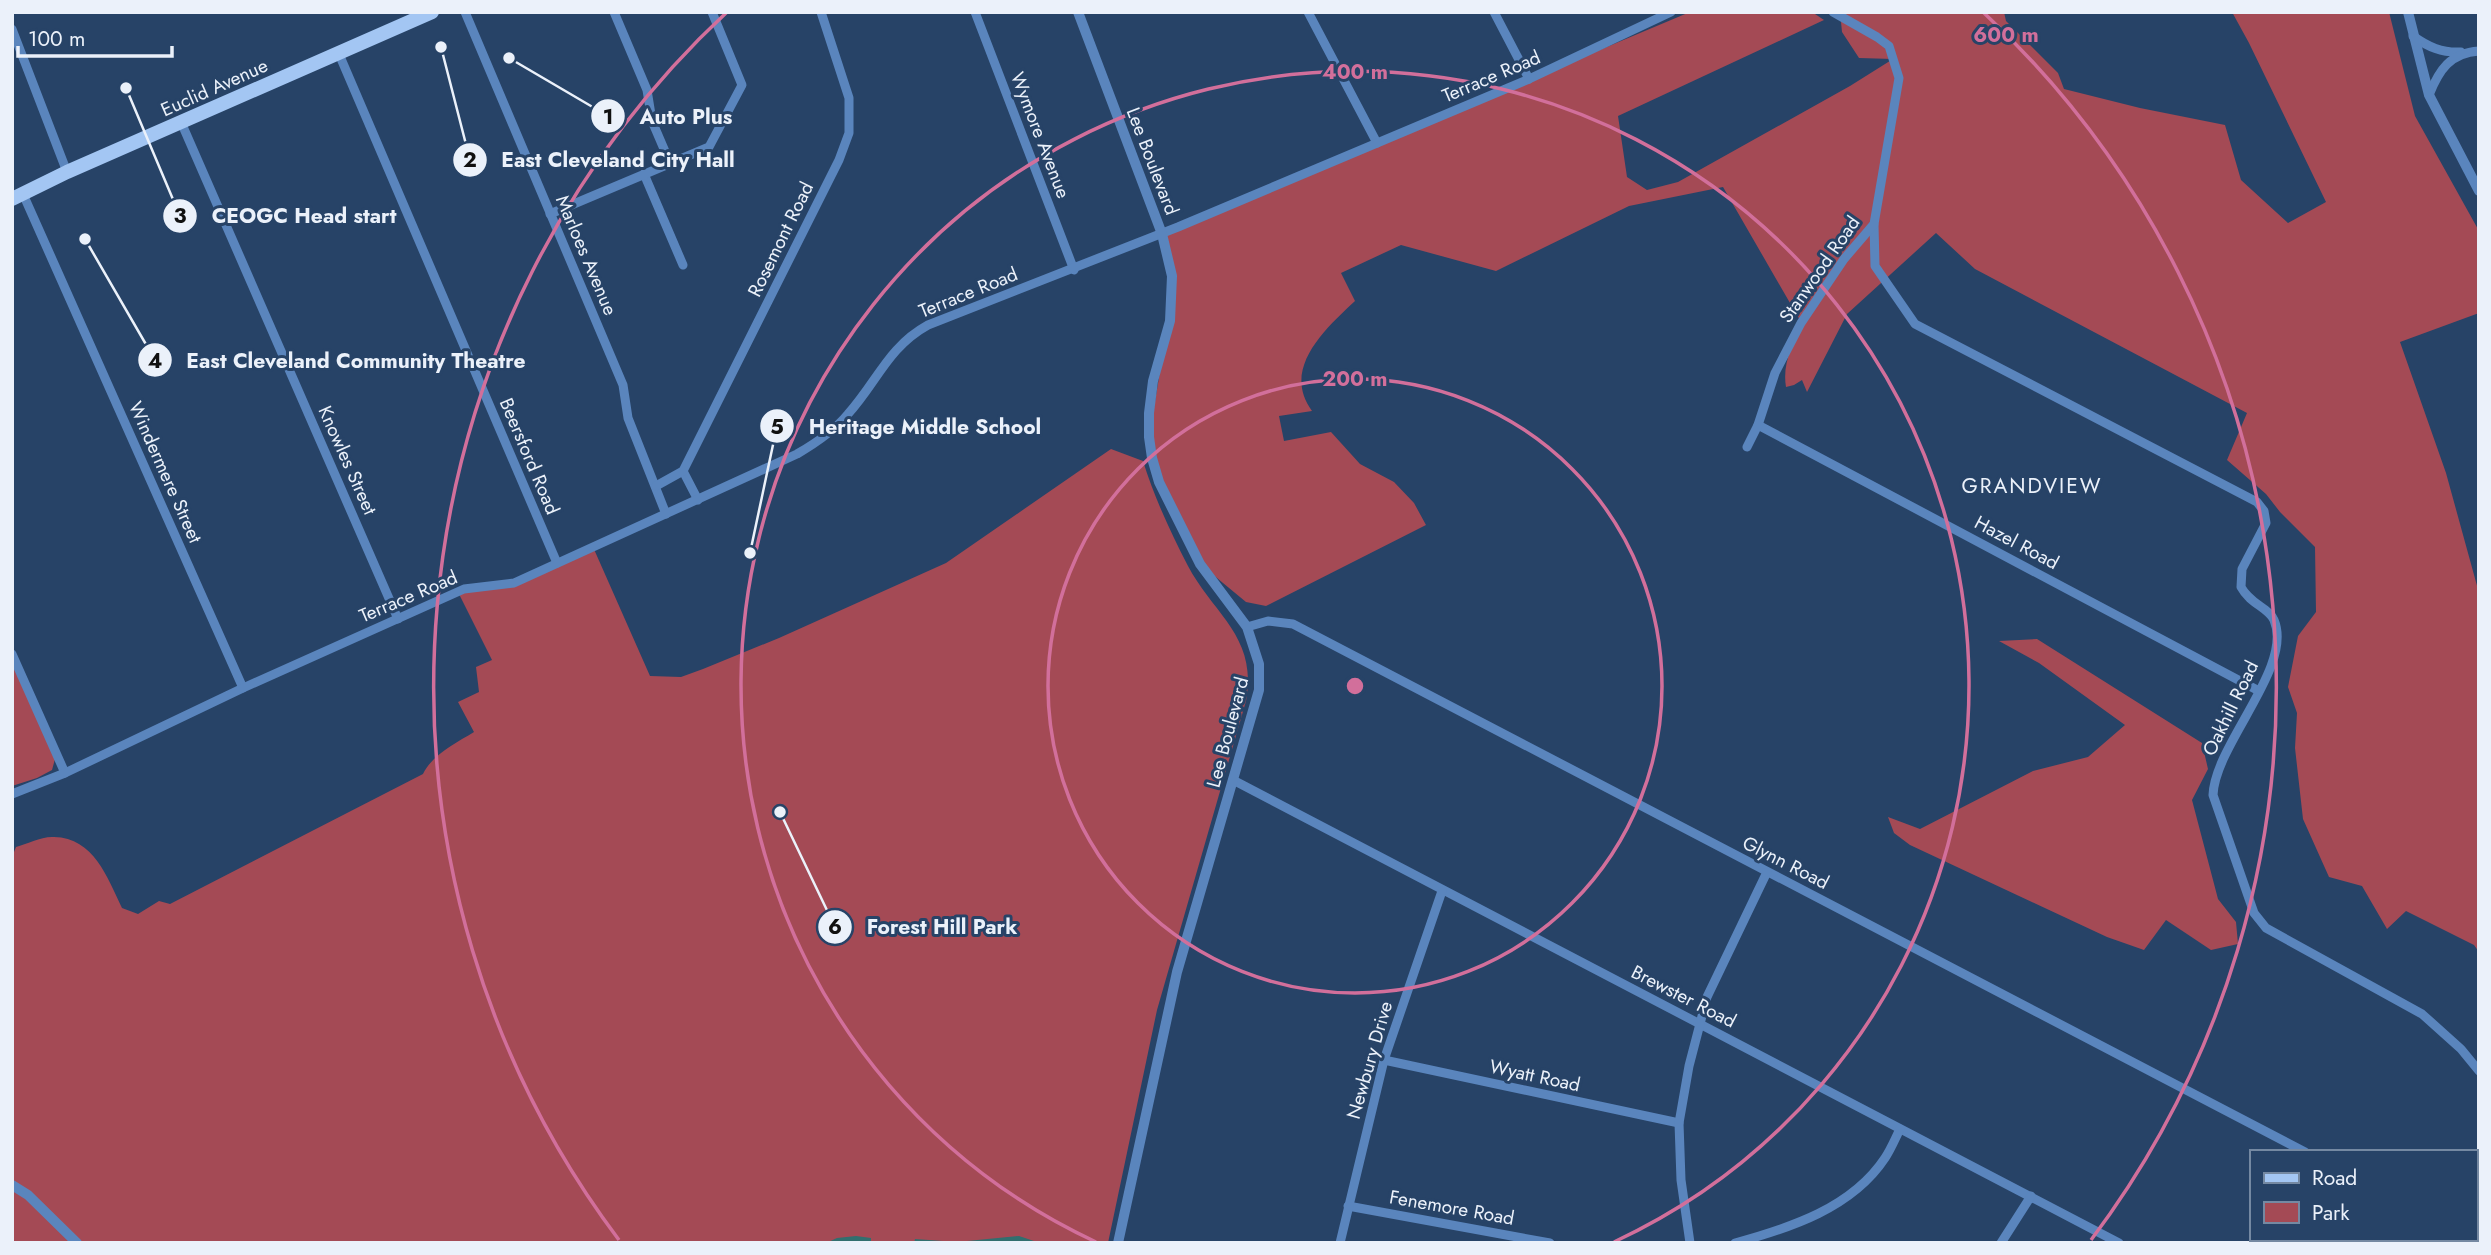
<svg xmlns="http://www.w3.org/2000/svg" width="2491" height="1255" font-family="Jost,sans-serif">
<rect width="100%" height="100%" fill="#274367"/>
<g fill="#a44a55">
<path d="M1690,12h122l12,8 -206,96 9,61 20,13 31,-8 172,-96 43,-27 -34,-1 -17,-26 -2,-20h164l2,9 52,52 6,16 76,19 85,17 16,55 47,43 38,-21 -77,-159 -17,-31h157l26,104 64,115v82l-79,29 46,131 33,120v359l-5,-7 -68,-34 -19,18 -25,-43 -33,-9 -26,-58 -8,-71 2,-35 -9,-26 10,-51 18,-24 -1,-65 -35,-35 -14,-18 -39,-34 20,-47 -272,-144 -39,-36 -89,81 -40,78 -5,-12 -8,5 -8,2c-4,-23 7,-43 15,-65l-78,-135 -94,19 -133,65 -95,-26 -60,28 14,28c-30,28 -74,68 -43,110l-33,5 5,25 47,-9 29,32 34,18 20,21 12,22 -160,81 -20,-4 -46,-38 -41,-82 -10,-45 23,-137 -10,-66z"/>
<path d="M1111,449l32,12c11,36 28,72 45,105 26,49 70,71 58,135l-89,309 -49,233h-1096v-386l4,-10c11,-3 26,-11 38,-10 40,1 53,40 68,71l16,6 21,-13 11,3 253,-130c9,-19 33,-31 51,-42l-16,-30 21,-10 -3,-25 16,-7 -34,-68 56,-9 79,-36 57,129 31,1 22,-8 76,-31 167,-75z"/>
<polygon points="2037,639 2202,743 2208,769 2192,800 2218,899 2236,922 2238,944 2211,950 2166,920 2144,950 2107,937 1910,845 1894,833 1888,817 1920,829 2033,771 2088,757 2125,725 2039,663 1999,641"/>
<polygon points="12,663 55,759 52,770 37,778 12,786"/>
</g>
<g fill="#316f6f">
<polygon points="856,1236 871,1238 871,1241 891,1243 826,1243 837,1238"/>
<polygon points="1019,1236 1040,1243 909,1243 914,1243 915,1239 957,1242"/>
</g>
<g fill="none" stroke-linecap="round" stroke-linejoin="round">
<g stroke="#5a85bd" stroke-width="9">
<polyline points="465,12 623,385 628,418 666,514"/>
<polyline points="614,12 647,90 652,121 670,163"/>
<polyline points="975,12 1074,270"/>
<polyline points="1308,12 1377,143"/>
<polyline points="1494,12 1529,79"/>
<polyline points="12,29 67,172"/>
<path d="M2413,36c15,11 29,17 48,16"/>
<polyline points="339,54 557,563"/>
<path d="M2429,95c10,-25 21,-42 50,-44"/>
<polyline points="181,122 398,619"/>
<polyline points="644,174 683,265"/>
<polyline points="23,194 243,688"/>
<polyline points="550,214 709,147 742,85 712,12"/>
<path d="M1874,224l1,42 40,58 342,178 7,9 2,12 -24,46 -1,18c9,17 28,21 33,33 20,47 -59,124 -61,175l41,118 12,15 156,86 39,35 18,22"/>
<polyline points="1758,425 2259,691"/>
<polyline points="1747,447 1758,425 1775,373 1801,323 1844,259 1874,224 1899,78 1889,46 1877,37 1833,12"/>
<polyline points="683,471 698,500"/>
<polyline points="656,486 683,471 839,160 849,133 849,98 821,12"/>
<polyline points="1247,627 1268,621 1293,624 2305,1152"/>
<polyline points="12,654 65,773"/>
<polyline points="1233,780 2119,1243"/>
<path d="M12,794l53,-21 178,-85 221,-99 50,-6 283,-129c19,-11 37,-23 51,-40 29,-32 40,-67 80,-89l250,-98 351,-148 142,-67"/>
<polyline points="1384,1060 1679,1123"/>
<polyline points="1348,1206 1550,1243"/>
<polyline points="2475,1239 2479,1240"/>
<polyline points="1340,1243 1384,1060 1442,891"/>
<polyline points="1690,1243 1681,1180 1679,1123 1689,1066 1707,997 1767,872"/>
<path d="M1735,1243c55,-15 117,-35 150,-85 6,-9 10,-19 15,-29"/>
<polyline points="2001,1243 2031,1196"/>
</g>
<g stroke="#5a85bd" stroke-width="10">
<polyline points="1078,12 1162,234 1172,276 1170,321 1153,381 1149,413 1149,437 1152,458 1159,482 1200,564 1247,627 1259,664 1259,690 1177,972 1118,1243"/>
<polyline points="2408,12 2429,95 2479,191"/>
<polyline points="12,1185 28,1195 77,1243"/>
</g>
<polyline stroke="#a3c6f3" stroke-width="14" points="12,199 67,172 432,12"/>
</g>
<g fill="none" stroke="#d26f9b" stroke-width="3.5">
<circle cx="1355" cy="686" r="307"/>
<path d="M1096 1242A614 614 0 1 1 1614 1242"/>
<path d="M619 1240A921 921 0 0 1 727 12M1983 12A921 921 0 0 1 2091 1240"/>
</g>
<g text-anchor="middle" stroke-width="6" stroke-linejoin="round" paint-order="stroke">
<g font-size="19" fill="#ebf1fa" stroke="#274367">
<text transform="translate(1491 76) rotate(-23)" y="7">Terrace Road</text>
<text transform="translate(214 87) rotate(-24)" y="7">Euclid Avenue</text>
<text transform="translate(1041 135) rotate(69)" y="7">Wymore Avenue</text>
<text transform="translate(1153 161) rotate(69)" y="7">Lee Boulevard</text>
<text transform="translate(780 239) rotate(-64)" y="7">Rosemont Road</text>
<text transform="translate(587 255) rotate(67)" y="7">Marloes Avenue</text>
<text transform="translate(1819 269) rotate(-55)" y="7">Stanwood Road</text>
<text transform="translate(968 292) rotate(-22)" y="7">Terrace Road</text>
<text transform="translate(530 456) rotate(67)" y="7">Beersford Road</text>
<text transform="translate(348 460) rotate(66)" y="7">Knowles Street</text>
<text transform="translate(166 472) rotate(66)" y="7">Windermere Street</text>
<text transform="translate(2017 542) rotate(28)" y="7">Hazel Road</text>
<text transform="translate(408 596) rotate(-23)" y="7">Terrace Road</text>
<text transform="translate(2230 708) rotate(-64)" y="7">Oakhill Road</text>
<text transform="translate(1227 732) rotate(-75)" y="7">Lee Boulevard</text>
<text transform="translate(1786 862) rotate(27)" y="7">Glynn Road</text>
<text transform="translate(1684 996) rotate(27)" y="7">Brewster Road</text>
<text transform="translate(1369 1060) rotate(-74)" y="7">Newbury Drive</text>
<text transform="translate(1535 1075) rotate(12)" y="7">Wyatt Road</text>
<text transform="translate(1452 1207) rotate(10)" y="7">Fenemore Road</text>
</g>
<g font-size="21" letter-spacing="2" fill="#ebf1fa" stroke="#274367">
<text x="2032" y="493">GRANDVIEW</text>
</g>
</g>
<circle cx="1355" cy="686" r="10" fill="#d26f9b" stroke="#274367" stroke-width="3.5"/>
<g font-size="21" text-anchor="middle" font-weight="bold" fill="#d26f9b" stroke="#274367" stroke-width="6" stroke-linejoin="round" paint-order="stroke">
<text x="2006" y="42">600 m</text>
<text x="1355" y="79">400 m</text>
<text x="1355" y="386">200 m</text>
</g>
<path fill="none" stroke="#ebf1fa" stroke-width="2.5" d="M509 58L608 116M441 47L470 160M126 88L180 216M85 239L155 360M750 553L777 426M780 812L835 927"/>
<g fill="#ebf1fa" stroke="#274367" stroke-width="2.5">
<circle cx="509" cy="58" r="7"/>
<circle cx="441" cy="47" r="7"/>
<circle cx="126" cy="88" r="7"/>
<circle cx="85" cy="239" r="7"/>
<circle cx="750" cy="553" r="7"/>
<circle cx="780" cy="812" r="7"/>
<circle cx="608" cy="116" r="18"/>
<circle cx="470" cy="160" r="18"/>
<circle cx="180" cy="216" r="18"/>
<circle cx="155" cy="360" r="18"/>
<circle cx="777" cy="426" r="18"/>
<circle cx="835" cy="927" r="18"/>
</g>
<g font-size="21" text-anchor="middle" font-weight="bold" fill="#111">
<text x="608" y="124">1</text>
<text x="470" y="167">2</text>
<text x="180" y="223">3</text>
<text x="155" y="368">4</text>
<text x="777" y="434">5</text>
<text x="835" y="934">6</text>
</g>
<g font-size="21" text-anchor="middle" font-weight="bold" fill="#ebf1fa" stroke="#274367" stroke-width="6" stroke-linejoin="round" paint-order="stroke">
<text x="686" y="124">Auto Plus</text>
<text x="618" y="167">East Cleveland City Hall</text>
<text x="304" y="223">CEOGC Head start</text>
<text x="356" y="368">East Cleveland Community Theatre</text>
<text x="925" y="434">Heritage Middle School</text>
<text x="942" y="934">Forest Hill Park</text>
</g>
<rect width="2491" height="1255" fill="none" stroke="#ebf1fa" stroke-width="28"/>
<rect x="2250" y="1150" width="228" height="91" fill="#274367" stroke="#7589a2" stroke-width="2"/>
<rect x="2264" y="1173" width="35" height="10" fill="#a3c6f3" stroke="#7589a2" stroke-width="2"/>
<text x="2312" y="1185" font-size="21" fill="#ebf1fa">Road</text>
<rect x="2264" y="1202" width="35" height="21" fill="#a44a55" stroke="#7589a2" stroke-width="2"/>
<text x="2312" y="1220" font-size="21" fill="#ebf1fa">Park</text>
<path d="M18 46v10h154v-10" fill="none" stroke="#ebf1fa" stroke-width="3.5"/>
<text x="28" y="46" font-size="21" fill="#ebf1fa" stroke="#274367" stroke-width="5" paint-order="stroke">100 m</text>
</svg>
